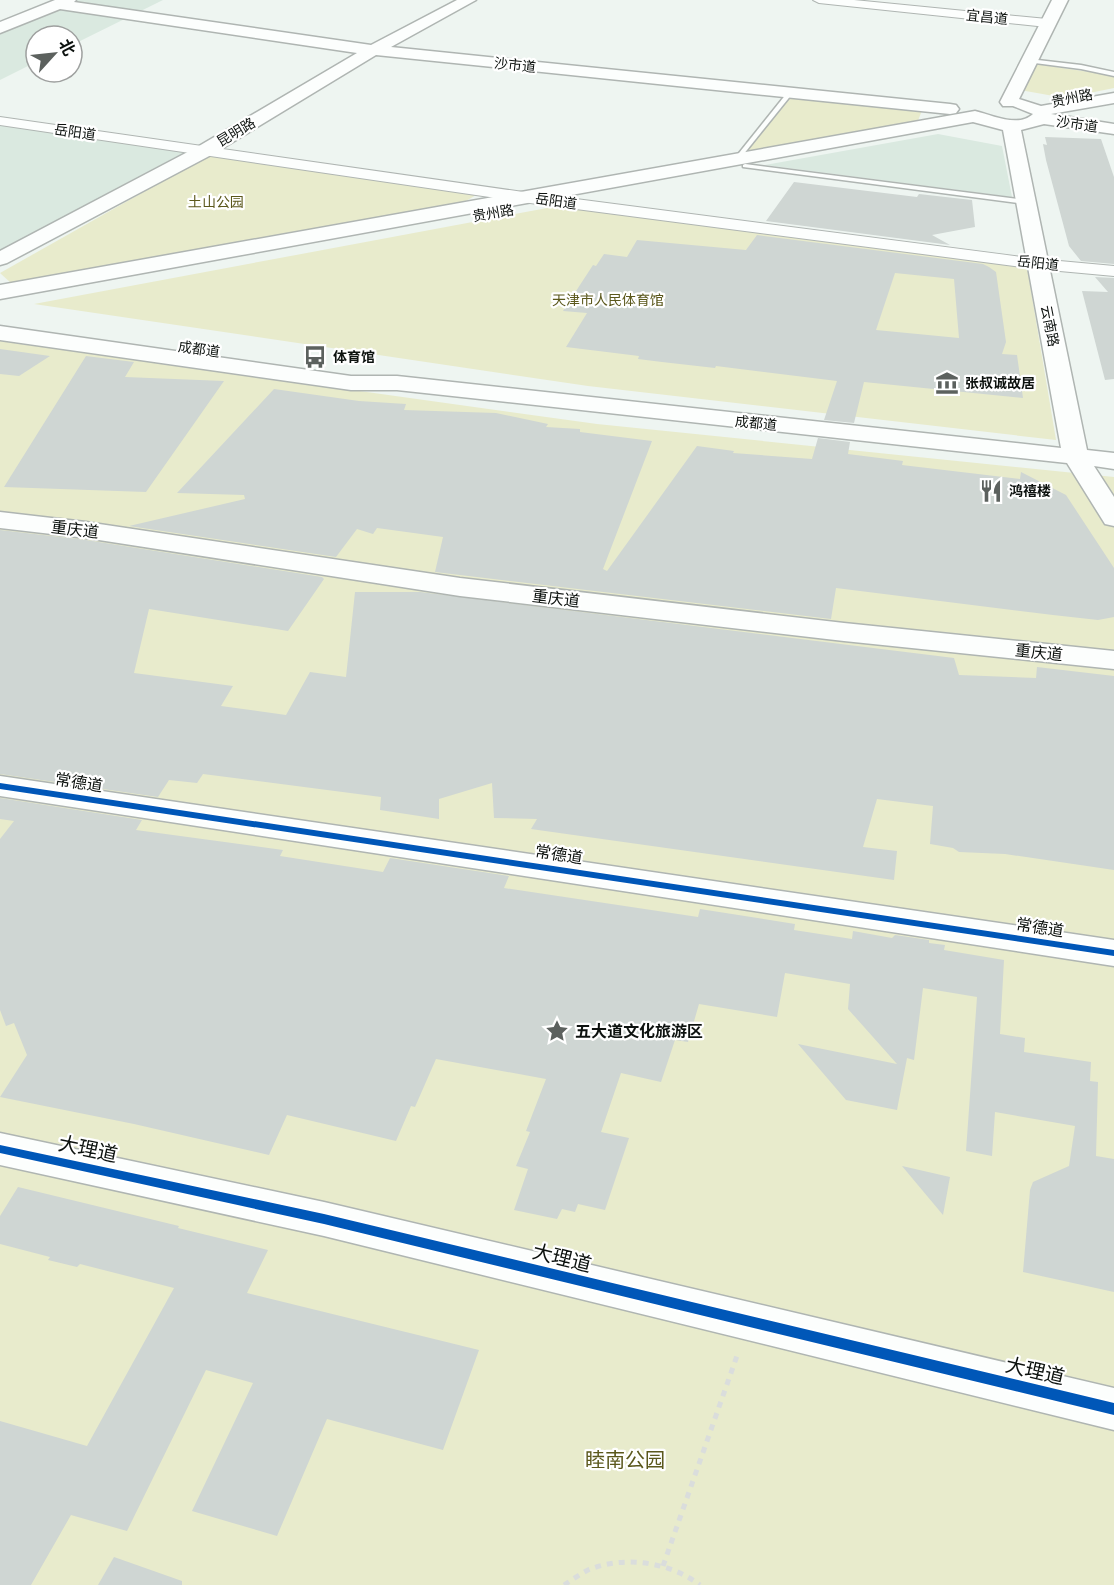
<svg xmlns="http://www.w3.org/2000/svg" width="1114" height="1585" font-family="'PT Sans Narrow','Noto Sans SC',sans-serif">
<rect width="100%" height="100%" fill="#eef5f1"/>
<g fill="#dae9e0">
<polygon points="74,0 163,0 72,45 72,36 36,36 36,62 0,80 0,32"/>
<polygon points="0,120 187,151 0,250"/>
<polygon points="938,134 1002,146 1012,197 765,165"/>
</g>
<g fill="#e8ebcc">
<polygon points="1035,64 1110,75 1114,77 1114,88 1065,98 1020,90"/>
<polygon points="792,96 923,108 917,123 742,157"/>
<polygon points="209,155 476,195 461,204 12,284 0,273"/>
<polygon points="558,206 1027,267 1056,440 588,386 34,304"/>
<polygon points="0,341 597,424 1114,477 1114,1585 0,1585"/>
</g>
<g fill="#cfd6d3" fill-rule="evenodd">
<polygon points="1045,137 1101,139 1114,177 1114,264 1081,261 1069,246 1046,160 1043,144 1047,145"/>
<polygon points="794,182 917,197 919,194 972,200 975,227 932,235 950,245 766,221"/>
<path d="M757,235l226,29 6,3 7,5 10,70 -4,12 15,1 6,43 -159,-16 -10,41 -30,-3 13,-39 -121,-15 -1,2 -53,-6 -24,-3 1,-3 -73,-9 21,-34 -24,-2 30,-46 3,1 8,-12 23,3 10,-17 109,10zM895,273l59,6 5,59 -83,-8z"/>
<polygon points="1095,277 1114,278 1114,379 1105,380 1082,291 1108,292"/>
<polygon points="0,349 50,356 19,376 0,374"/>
<polygon points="86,356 134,362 125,377 224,381 146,492 4,487"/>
<polygon points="274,389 359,401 406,404 404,410 496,413 548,424 546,427 580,429 580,432 652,441 603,569 607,571 697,446 734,451 733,453 812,459 818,438 850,442 848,454 903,461 902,465 1020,479 1021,472 1066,495 1114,568 1114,617 1098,620 1053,615 836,588 831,619 435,572 443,537 377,528 373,534 357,529 336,557 129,526 245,499 244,495 177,493"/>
<polygon points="0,530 86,540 322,577 324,579 288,631 149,609 134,673 233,686 221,706 286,715 310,672 346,677 355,592 420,592 954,658 959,675 1036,678 1037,667 1114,676 1114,870 1005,854 959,852 953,848 930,844 933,806 877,799 863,847 897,851 894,880 531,829 537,819 494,818 492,783 439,799 439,819 380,810 381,797 203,774 197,783 169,780 158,797 0,774"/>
<polygon points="0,798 142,820 136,830 283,850 280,856 383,872 390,858 509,876 504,888 698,917 700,909 795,924 794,930 852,939 853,931 892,938 895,935 929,940 929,943 945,945 944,950 1004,960 1000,1034 1025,1038 1024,1052 1091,1062 1090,1081 1098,1082 1096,1156 1114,1159 1114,1292 1023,1272 1030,1190 1033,1182 1069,1166 1075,1126 995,1112 992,1156 966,1151 977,997 923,988 914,1060 907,1058 897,1110 846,1100 798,1044 897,1064 848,1009 850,984 785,973 777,1017 699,1004 688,1042 675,1040 661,1082 621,1073 601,1132 629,1138 605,1210 578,1204 575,1212 562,1209 557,1219 514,1210 528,1169 516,1166 530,1132 526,1131 546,1079 436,1059 415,1107 411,1106 396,1141 287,1115 269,1155 134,1124 0,1097 27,1055 14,1023 6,1026 0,1010 0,839 14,821 0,819"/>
<polygon points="902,1166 950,1177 943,1215"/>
<polygon points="18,1187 179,1226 178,1228 268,1250 247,1293 479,1350 443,1450 327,1419 277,1536 192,1511 253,1383 206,1370 127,1531 71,1515 31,1585 0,1585 0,1421 87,1446 174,1288 80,1264 77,1267 48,1260 50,1257 0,1244 0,1216"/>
<polygon points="114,1557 182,1581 182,1585 98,1585"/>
</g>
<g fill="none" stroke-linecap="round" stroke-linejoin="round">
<g stroke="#afb5b2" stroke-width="3">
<g id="lane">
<polygon points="1029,59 1081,65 1114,72 1114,76 1081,69 1027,62"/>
<polygon points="787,93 792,94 739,160 735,160 735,158"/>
<polygon points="745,164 1026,200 1030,202 1026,204 743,167 743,165"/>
</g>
</g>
<g stroke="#afb5b2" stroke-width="2">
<g id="street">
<polygon points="813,0 854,0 1047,19 1053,23 1047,27 819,3"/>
<polygon points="0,117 530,193 1038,259 1114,266 1114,276 1038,269 530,203 0,125"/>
</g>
</g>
<g stroke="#afb5b2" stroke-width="3">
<g id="secondary">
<polygon points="55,0 76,0 74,2 371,45 457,0 476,0 391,47 950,104 956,105 959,109 956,113 950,114 376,55 213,154 7,263 0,265 0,251 199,146 357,53 60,9 0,33 0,22"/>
<path d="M1052,0h16l-49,99 22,7 73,-13v10l-63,11 63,10v10l-70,-10 -23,6 66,320 27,3v16l-20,-3 20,31v29l-9,-2 -38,-61 -670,-73h-46l-351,-50v-14l351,50h46l664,72 -58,-318 -30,-8 -973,177v-14l975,-174c17,4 43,17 58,3l-20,-8h-10l-3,-4z"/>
<polygon points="0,512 86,522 460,578 844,623 1114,651 1114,669 844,641 460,596 86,538 0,528"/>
<polygon points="0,776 1114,940 1114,966 0,796"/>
<polygon points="0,1133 324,1202 1114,1388 1114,1430 324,1236 0,1165"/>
</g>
</g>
<g stroke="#dadddc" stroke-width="5" stroke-dasharray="6 6" stroke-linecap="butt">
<polyline points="663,1566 738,1353"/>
<path d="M564,1585c8,-5 16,-11 24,-15 36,-15 82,-8 112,15"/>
</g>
<use href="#lane" fill="#fcfefd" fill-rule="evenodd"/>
<use href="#street" fill="#fcfefd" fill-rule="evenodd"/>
<use href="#secondary" fill="#fcfefd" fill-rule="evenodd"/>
<g stroke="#fff" stroke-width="4">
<g id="cycleway">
<polygon points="0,783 1114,950 1114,956 0,789"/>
<polygon points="0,1145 324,1214 1114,1403 1114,1415 324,1224 0,1153"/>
</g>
</g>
<use href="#cycleway" fill="#0057b8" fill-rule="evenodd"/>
</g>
<defs>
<g id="bus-bare" transform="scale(1.8)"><path d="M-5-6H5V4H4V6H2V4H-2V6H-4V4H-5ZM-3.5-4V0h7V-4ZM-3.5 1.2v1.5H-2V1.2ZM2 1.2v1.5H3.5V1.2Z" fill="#5c615e" stroke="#fff" stroke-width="2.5" paint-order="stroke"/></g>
<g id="museum-bare" transform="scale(1.8)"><path d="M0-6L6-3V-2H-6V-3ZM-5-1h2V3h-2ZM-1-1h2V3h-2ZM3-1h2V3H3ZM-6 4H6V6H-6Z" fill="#5c615e" stroke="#fff" stroke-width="2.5" paint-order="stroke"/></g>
<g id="restaurant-bare" transform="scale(1.8)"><path d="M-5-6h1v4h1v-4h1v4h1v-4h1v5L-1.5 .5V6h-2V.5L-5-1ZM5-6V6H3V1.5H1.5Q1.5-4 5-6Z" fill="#5c615e" stroke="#fff" stroke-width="2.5" paint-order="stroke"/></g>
<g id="sight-bare" transform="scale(1.8)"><path d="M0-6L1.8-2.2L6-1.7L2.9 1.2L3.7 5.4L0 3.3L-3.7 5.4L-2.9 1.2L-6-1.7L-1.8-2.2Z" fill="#5c615e" stroke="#fff" stroke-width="2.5" paint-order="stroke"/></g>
</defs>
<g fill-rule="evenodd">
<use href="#bus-bare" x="315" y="357"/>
<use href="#museum-bare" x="947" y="383"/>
<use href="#restaurant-bare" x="991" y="491"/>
<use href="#sight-bare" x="557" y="1031"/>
</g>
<g text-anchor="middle" stroke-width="4.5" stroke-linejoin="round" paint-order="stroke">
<g font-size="14" fill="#0d120f" stroke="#fff">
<text transform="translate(987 17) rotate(6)" y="5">宜昌道</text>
<text transform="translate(515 65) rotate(6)" y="5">沙市道</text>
<text transform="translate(1072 98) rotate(-11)" y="5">贵州路</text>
<text transform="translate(1077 124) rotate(8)" y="5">沙市道</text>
<text transform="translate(75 132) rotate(8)" y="5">岳阳道</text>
<text transform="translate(236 132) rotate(-31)" y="5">昆明路</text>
<text transform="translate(556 201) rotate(8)" y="5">岳阳道</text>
<text transform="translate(493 213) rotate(-10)" y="5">贵州路</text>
<text transform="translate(1038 263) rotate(6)" y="5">岳阳道</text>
<text transform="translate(1050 326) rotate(79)" y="5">云南路</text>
<text transform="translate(199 349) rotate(8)" y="5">成都道</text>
<text transform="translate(756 423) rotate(6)" y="5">成都道</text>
</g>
<g font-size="14" fill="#5b581c" stroke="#fff">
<text x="216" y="207">土山公园</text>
<text x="608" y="305">天津市人民体育馆</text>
</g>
<g font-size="14" font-weight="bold" fill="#0d120f" stroke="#fff" text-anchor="start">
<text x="333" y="362">体育馆</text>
<text x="965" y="388">张叔诚故居</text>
<text x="1009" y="496">鸿禧楼</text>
</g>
<g font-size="16" fill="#0d120f" stroke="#fff">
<text transform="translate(75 529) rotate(7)" y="6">重庆道</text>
<text transform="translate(556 598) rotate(7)" y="6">重庆道</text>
<text transform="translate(1039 652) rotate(6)" y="6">重庆道</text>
<text transform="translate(79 782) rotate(9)" y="6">常德道</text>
<text transform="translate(559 854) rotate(9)" y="6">常德道</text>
<text transform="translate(1040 927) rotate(9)" y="6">常德道</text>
</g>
<g font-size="16" font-weight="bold" fill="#0d120f" stroke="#fff" text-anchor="start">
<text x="575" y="1037">五大道文化旅游区</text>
</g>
<g font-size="20" fill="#0d120f" stroke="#fff">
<text transform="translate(88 1149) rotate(12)" y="7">大理道</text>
<text transform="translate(562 1258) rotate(14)" y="7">大理道</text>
<text transform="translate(1035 1371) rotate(13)" y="7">大理道</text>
</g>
<g font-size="20" fill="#5b581c" stroke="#fff">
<text x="625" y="1467">睦南公园</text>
</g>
</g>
<g transform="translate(54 54) rotate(63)"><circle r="28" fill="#ffffff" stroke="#9ea09f" stroke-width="1.5"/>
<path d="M0-4.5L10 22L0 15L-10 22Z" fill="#5c615e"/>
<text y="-9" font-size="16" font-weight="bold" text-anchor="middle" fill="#0d120f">北</text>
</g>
</svg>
